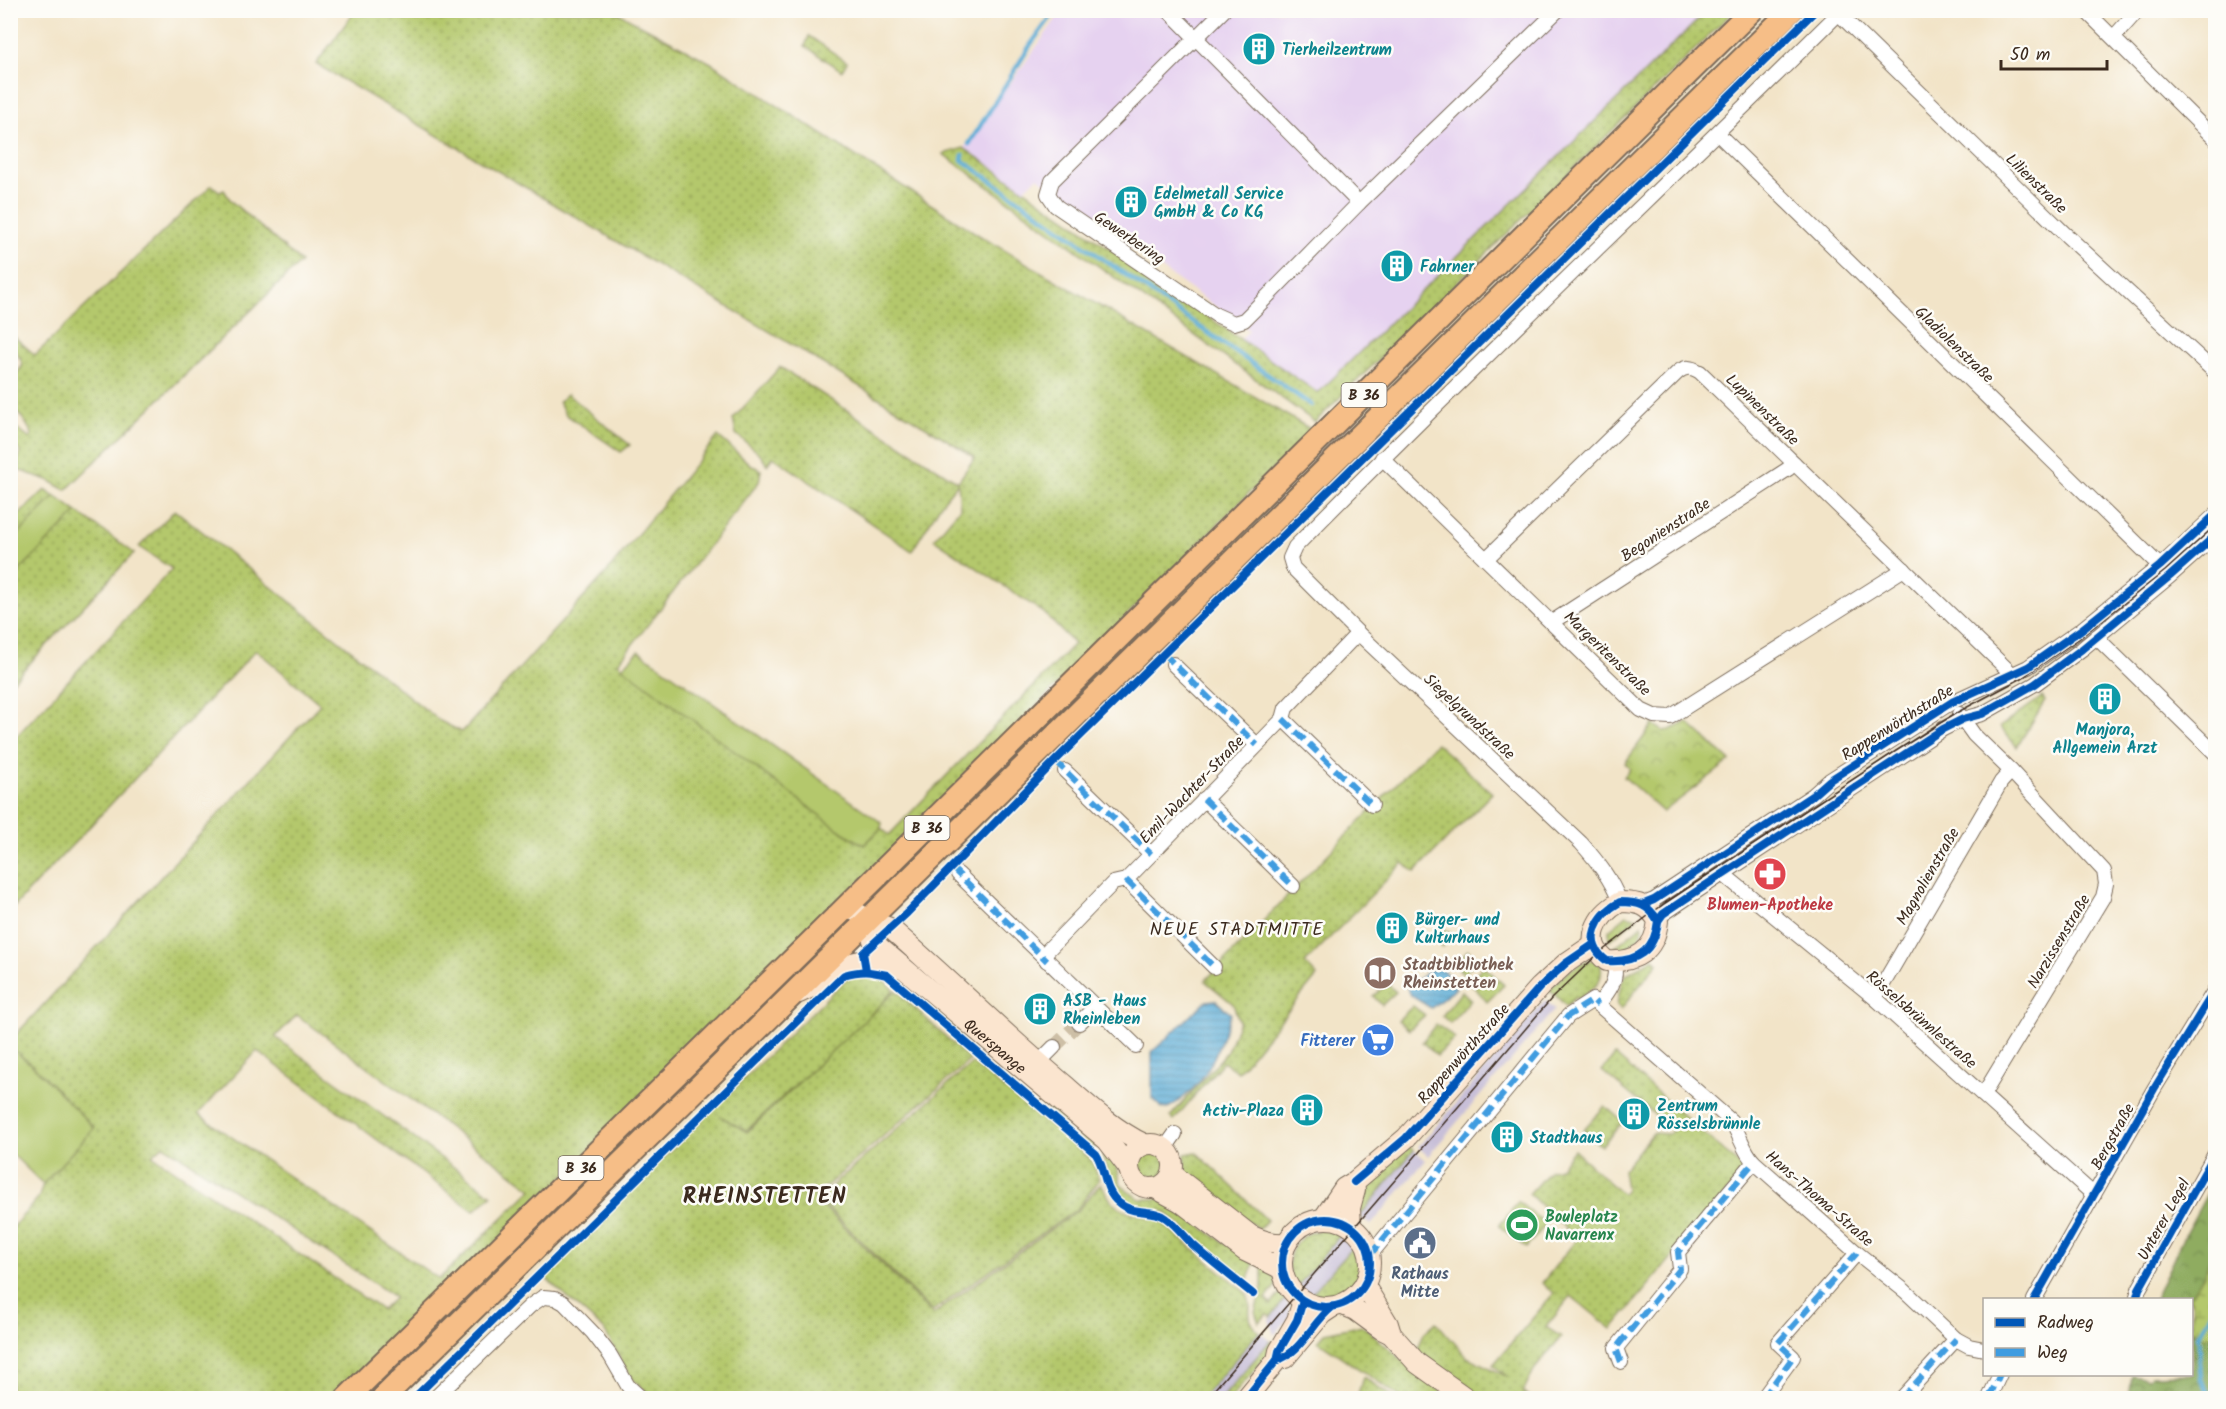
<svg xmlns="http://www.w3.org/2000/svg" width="2226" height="1409" font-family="Kalam,sans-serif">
<defs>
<pattern id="grass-dots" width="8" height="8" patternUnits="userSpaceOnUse" patternTransform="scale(1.5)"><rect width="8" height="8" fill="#b4c86c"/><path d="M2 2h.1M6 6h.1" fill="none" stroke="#94a358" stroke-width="1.8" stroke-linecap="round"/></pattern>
<pattern id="forest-crowns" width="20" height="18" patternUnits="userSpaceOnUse" patternTransform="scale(1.5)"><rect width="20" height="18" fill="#8fac60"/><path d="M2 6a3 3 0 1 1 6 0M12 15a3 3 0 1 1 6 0" fill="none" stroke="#768c4f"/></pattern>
<pattern id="wetland-marsh" width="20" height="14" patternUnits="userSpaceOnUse" patternTransform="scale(1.5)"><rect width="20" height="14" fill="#b4c86c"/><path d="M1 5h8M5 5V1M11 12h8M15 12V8" fill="none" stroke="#94a358"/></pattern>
<pattern id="park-crowns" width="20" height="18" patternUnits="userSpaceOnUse" patternTransform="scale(1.5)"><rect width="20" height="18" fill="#b4c86c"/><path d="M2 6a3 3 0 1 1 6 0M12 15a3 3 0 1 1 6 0" fill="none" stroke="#94a358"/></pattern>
<pattern id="water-rules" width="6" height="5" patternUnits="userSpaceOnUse" patternTransform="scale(1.5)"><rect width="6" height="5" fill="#5bacd6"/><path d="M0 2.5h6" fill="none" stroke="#4c8cad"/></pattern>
</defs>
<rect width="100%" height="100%" fill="#fdfcf7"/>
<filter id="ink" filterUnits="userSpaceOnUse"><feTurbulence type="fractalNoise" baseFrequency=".0167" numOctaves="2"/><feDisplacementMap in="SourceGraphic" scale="12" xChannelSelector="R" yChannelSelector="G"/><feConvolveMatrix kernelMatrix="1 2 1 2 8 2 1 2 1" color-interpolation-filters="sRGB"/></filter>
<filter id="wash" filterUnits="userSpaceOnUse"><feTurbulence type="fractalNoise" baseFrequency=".008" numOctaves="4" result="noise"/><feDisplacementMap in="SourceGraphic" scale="24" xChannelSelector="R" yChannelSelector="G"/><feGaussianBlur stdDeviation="1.35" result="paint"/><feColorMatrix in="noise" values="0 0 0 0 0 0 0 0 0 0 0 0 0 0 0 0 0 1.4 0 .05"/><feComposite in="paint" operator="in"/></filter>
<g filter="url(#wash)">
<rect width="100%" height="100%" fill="#f2e4c8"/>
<polygon fill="#e6d2f0" points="1062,11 1707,11 1318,393 1240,340 1249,330 1069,204 1038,177 1024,190 964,148"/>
<g fill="#c8bfd8">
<polygon points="1545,1000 1555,1009 1428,1156 1418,1147"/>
<polygon points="1414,1150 1426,1160 1371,1225 1360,1216"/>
<polygon points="1343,1232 1355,1244 1308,1298 1296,1288"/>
<polygon points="1286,1298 1291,1316 1274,1335 1269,1320"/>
<polygon points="1259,1332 1270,1341 1222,1398 1202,1398"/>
</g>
<g fill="url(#grass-dots)" stroke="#787945" stroke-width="1.5" fill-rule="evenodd">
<path d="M355,11h260l96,52 274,176 327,191 -695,694 -279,274h-327v-169l28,-32 4,-13 51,-56 -60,-61 -23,-20 -1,-6 310,-337 -64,-54 -245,260v-168l161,-173 -33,-22 36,-37 265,211 22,11 144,-159 112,-137 33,29 10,5 -2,12 -141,181 220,166 26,16 17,-17 8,7 185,-191 -30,-31 -110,-74 26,-31 -2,-25 -17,21 -29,47 -139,-94 -6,8 -7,-11 -24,-20 -3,-15 47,-52 178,115 17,-25 -191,-117 -468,-276zM297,1015l235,174 -93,90 -241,-165 59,-63 217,160 18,-16 -217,-158zM164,1145l231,152v1l-13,12 -230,-155z"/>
<polygon points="1707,11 1734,11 1315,422 943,154 964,148 1318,393"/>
<polygon points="809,36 847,62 842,71 805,46"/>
<polygon points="212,185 220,192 224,190 231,201 301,262 66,490 48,480 15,469 21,452 11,444 11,424 30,439 32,434 24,420 11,406 11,381 23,365 15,349 11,345 11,334 35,355"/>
<polygon points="567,394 630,445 621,452 565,414 559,402"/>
<polygon points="45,490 55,496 11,542 11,522"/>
<polygon points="77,512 134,553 11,683 11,579"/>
<polygon points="2042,697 2045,701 2017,747 2000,727"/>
<polygon points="1436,743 1492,793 1415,872 1403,863 1305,963 1317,976 1238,1072 1223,1062 1174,1120 1170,1117 1227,1052 1239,1021 1233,1004 1205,981"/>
<polygon points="1627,915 1637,918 1609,941 1609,930"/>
<path d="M1642,925c2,12 -8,17 -16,24l-11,-2z"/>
<polygon points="1445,929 1453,936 1442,947 1435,939"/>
<polygon points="1468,950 1478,960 1463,974 1455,964"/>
<path d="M1654,958l4,5 -37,46 -4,-4c2,-9 3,-22 8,-29 2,-3 23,-14 29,-18z"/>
<path d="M1593,960l8,5c3,19 -9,24 -23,34l-2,-2 -10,9 -17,-17c13,-12 27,-27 44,-29z"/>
<polygon points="1483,965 1504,985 1487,1002 1470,982"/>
<polygon points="888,973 894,973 1101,1140 1096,1147 1092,1147"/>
<path d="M868,974l15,6 11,9 -16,19 -132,123 -26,-15 27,16 149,-142 74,70 -156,137 119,117 145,-104 23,-27 10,18 14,10 34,9 88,74c8,18 -5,21 12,38l-57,66h-548l-22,-19 -28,-49 -61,-54 304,-298z"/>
<polygon points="1387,984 1396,992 1382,1005 1373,996"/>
<polygon points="1462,991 1471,1000 1450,1023 1442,1016"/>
<polygon points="1413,1006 1425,1015 1409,1030 1398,1020"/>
<polygon points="1436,1024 1455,1038 1437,1056 1422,1042"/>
<polygon points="1615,1055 1745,1170 1612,1329 1571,1296 1546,1327 1561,1337 1534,1370 1523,1393 1531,1398 1479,1398 1467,1391 1417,1351 1424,1333 1436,1322 1467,1357 1508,1377 1493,1365 1554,1293 1542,1283 1577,1239 1529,1194 1550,1170 1558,1169 1574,1150 1622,1194 1626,1189 1623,1170 1653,1133 1669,1134 1673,1130 1602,1071"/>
<polygon points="972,1063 1092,1160 1099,1180 1077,1209 932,1311 818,1198"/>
<polygon points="1605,1106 1623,1122 1601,1146 1583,1130"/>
<polygon points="1109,1146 1116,1162 1121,1185 1128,1191 1140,1199 1160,1199 1254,1263 1248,1279 1243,1281 1165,1212 1140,1210 1128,1205 1114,1193 1108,1184 1105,1162 1102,1156"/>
<path d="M1410,1147l4,3 -54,66c-5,-34 27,-52 50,-69z"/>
<circle cx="1150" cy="1166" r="16"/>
<polygon points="1196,1152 1267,1220 1259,1229 1187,1175 1185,1154"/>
<path d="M1331,1228l12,4 -47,56c-17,-32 0,-57 35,-60z"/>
<path d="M1355,1244c14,19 2,54 -23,58 -8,1 -16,-2 -24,-4z"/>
<polygon points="1262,1266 1271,1271 1277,1284 1266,1299 1271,1305 1281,1292 1286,1298 1271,1317 1267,1314 1259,1323 1255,1312 1262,1288"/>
<polygon points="1362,1325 1415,1371 1451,1398 1402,1398 1318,1341 1325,1333"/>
<polygon points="1270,1341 1276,1345 1231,1398 1222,1398"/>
<polygon points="1363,1377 1395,1398 1357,1398"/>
</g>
<polygon fill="url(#forest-crowns)" stroke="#656b3f" stroke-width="1.5" points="2215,1179 2215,1398 2129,1398 2132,1375 2149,1378 2151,1375 2192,1374 2192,1300 2155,1299 2182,1240"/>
<path fill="url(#wetland-marsh)" stroke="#787945" stroke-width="1.5" d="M2215,1244v91c-10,4 -16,2 -23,-6v-29l-3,-1 15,-24z"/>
<polygon fill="url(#park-crowns)" stroke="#787945" stroke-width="1.5" points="1687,722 1730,761 1663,812 1624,777 1630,769 1625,763 1653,724 1663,731 1670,730"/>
<g fill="#b4c86c" stroke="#787945" stroke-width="1.5">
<polygon points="55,496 77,512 11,579 11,542"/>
<polygon points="639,651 882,823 881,828 864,845 838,829 622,667"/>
<polygon points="10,1047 34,1067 94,1128 43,1184 11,1153"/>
<polygon points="1518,1202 1546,1224 1526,1248 1499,1226"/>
</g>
<g fill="url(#water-rules)" stroke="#4b6b7a" stroke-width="1.5">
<polygon points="1439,964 1456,988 1431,1008 1410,995 1407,987"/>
<path d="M1215,1000l16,14c-14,40 -25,73 -65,95l-4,-1 -10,-9v-47l54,-51z"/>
</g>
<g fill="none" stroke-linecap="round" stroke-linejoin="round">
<g stroke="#5bacd6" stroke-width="4.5">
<polyline points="969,144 1031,44 1056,10"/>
<polyline points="963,155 962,160 1311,405"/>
<polyline points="2212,1398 2201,1380 2198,1336 2216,1305"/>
</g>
</g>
</g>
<g filter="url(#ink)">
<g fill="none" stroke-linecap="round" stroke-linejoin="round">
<polyline stroke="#cdbfa6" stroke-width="14" stroke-dasharray="14 7" stroke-linecap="butt" points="1054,1047 1079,1023"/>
<g stroke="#7b6b5a" stroke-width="16">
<g id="street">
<polyline points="1168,10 1359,203"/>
<polyline points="1224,10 1052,181 1048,194 1056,206 1216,315 1234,323 1244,320 1256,308 1359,203 1558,10"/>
<polyline points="2085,10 2216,140"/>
<polyline points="1839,14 2065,234 2216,373"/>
<polyline points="2114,37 2138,10"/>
<polyline points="1718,134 2165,571"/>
<polyline points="1382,458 1641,710 1654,716 1670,717 1904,569"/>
<path d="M1486,559l192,-187c8,-6 13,-5 22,0l312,302"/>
<polyline points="1552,622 1788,469 1794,463"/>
<polyline points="2096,637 2216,754"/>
<polyline points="1173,664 1257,745"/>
<polyline points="1959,714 1974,735 2011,771 2104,871 2106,884 2103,897 1983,1095"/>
<polyline points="1283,719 1372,805"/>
<polyline points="1065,771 1151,854"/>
<polyline points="1204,799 1293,886"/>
<polyline points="958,874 1136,1046"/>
<polyline points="1723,874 1875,998 2094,1195"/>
<polyline points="1126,880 1214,967"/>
<path d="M1620,902c-9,-23 -22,-40 -39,-59l-223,-210 -65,-65 -3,-10 5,-11c179,-183 366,-357 547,-537"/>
<polyline points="1644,904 1654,900 1813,795 1830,780 1952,702 2028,667 2082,629 2160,566 2216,514"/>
<polyline points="1658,921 1663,914 1697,891 1943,729 1963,719 1982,714 2035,684 2082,649 2170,576 2216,535"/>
<polyline points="1047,961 1045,953 1113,883 1126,880 1283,719 1286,708 1358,633"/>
<polyline points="1875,998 2001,782 2011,771"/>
<path d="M1598,1005c12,-15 20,-25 16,-43"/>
<polyline points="1079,1023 1095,1007"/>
<polyline points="1034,1067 1054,1047"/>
<polyline points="1165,1148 1175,1134"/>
<path d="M1370,1255l198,-239 25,-16 138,121c9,13 12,30 23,41l103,91 48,38 51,48 13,7 15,3"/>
<polyline points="2034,1300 2154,1089 2216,988"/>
<polyline points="2136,1300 2139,1289 2216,1152"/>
<polyline points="1621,1362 1616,1348 1680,1269 1678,1252 1754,1162"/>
<polyline points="435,1398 530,1306 543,1297 555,1298 564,1303 593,1333 610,1355 628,1386 641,1398"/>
<polyline points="1763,1398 1793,1357 1778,1343 1857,1253"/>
<polyline points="1902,1398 1956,1339"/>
<polyline points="1989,1398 2000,1374"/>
</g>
</g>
<g stroke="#7b6b5a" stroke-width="22">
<g id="secondary">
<path d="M1620,902c19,0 29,3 38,19 -3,30 -22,42 -51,40 -26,-19 -10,-46 13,-59z"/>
<path d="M859,914c9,8 19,9 31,14 60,52 116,108 177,159 24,21 48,43 77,57"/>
<path id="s1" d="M867,921l7,22 233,197 21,27"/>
<polyline points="799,993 826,980 842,965 865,960 878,961 897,967"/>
<circle cx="1151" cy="1166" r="22"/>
<path d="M1172,1174l78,61c13,6 23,9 37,8"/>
<polyline points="1155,1188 1181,1202 1245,1251 1282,1269"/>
<circle cx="1326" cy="1263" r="44"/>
<polyline points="1323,1219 1344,1188 1354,1182 1406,1138 1540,987 1566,963 1594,944"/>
<polyline points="1351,1227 1350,1208 1355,1190 1354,1182"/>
<polyline points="1365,1286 1388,1324 1391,1334"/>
<polyline points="1343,1305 1355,1310 1381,1329 1391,1334 1417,1363 1466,1398"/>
<polyline points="1285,1358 1322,1314 1331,1308"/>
<polyline points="1246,1398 1277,1360 1279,1351 1297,1320 1303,1301"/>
</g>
</g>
<g stroke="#7b6b5a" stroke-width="26">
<g id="primary">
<polyline points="347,1398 815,938 1752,10"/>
<polyline points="383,1398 1792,10"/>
</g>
</g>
<use href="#street" stroke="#fff" stroke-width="14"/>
<use href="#secondary" stroke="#fbe5cf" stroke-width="20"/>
<use href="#primary" stroke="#f6be87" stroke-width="22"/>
<polyline stroke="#3b2a1e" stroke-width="1.5" points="1207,1398 1552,998 1598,954 1665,903 1896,751 1958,712 2022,678 2080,638 2165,571 2216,525"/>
<g stroke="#3f9ce0" stroke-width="6" stroke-dasharray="12 6" stroke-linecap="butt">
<polyline points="1164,654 1257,745"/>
<polyline points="1283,719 1372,805"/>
<polyline points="1055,761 1151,854"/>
<polyline points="1204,799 1293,886"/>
<polyline points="952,868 1047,961"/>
<polyline points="1126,880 1214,967"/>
<polyline points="1370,1255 1568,1016 1593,1000 1598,1005"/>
<polyline points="1621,1362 1616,1348 1680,1269 1678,1252 1754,1162"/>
<polyline points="1763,1398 1793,1357 1778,1343 1857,1253"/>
<polyline points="1902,1398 1956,1339"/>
<polyline points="1989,1398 2000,1374"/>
</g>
<g stroke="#fdfcf7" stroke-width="11">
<g id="cycleway">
<path d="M1620,902c19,0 29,3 38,19 -3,30 -22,42 -51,40 -26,-19 -10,-46 13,-59z"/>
<polyline points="1644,904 1654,900 1813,795 1830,780 1952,702 2028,667 2082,629 2160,566 2216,514"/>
<polyline points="1658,921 1663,914 1697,891 1943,729 1963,719 1982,714 2035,684 2082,649 2170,576 2216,535"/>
<polyline points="866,970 863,953 907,913 1055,761 1816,10"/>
<polyline points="1354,1182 1406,1138 1540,987 1566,963 1594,944"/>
<circle cx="1326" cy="1263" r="44"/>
<polyline points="2034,1300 2154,1089 2216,988"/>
<polyline points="2136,1300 2139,1289 2216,1152"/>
<path d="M1277,1360c23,-6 36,-38 54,-52"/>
<path d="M414,1398l430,-423c18,-5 25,-4 43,0l209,179c10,15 7,36 23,49 15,13 33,5 47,15 10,7 18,18 26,26 20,18 41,34 61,50"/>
<polyline points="1246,1398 1277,1360 1279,1351 1297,1320 1303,1301"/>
</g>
</g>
<use href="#cycleway" stroke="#0057b8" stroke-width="8"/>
</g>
</g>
<defs>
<g id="building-disc" transform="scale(1.725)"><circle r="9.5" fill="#0f9aa8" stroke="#fdfcf7"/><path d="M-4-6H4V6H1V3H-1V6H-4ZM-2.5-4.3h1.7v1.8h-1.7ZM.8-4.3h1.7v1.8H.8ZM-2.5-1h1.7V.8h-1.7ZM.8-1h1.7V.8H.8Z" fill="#fff"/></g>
<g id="pharmacy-disc" transform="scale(1.725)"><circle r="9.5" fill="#e0444e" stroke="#fdfcf7"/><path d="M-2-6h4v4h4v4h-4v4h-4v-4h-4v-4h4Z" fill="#fff"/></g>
<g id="library-disc" transform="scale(1.725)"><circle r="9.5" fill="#8d6e63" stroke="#fdfcf7"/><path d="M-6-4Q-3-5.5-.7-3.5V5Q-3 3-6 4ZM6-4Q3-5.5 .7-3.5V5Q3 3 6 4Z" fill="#fff"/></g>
<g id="supermarket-disc" transform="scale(1.725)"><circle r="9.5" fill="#3f7fe0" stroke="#fdfcf7"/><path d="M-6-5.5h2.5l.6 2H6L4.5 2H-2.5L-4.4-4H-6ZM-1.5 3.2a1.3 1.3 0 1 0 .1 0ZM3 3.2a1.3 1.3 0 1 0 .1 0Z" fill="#fff"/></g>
<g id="stadium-disc" transform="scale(1.725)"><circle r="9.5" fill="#2e9e5b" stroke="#fdfcf7"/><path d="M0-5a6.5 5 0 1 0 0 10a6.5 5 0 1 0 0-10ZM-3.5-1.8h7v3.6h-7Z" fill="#fff"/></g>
<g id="civic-disc" transform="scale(1.725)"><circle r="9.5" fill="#5c6f8a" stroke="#fdfcf7"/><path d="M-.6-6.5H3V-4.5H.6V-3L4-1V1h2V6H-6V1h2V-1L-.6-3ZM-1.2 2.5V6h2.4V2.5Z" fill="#fff"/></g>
</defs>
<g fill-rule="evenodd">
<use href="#building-disc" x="1259" y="49"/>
<use href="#building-disc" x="1131" y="202"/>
<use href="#building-disc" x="1397" y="266"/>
<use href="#building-disc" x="2105" y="699"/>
<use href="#pharmacy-disc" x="1770" y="874"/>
<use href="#building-disc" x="1392" y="928"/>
<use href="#library-disc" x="1380" y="973"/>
<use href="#building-disc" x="1040" y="1009"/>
<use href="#supermarket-disc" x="1378" y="1040"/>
<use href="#building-disc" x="1307" y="1110"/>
<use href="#building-disc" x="1634" y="1114"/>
<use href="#building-disc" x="1507" y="1137"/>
<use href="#stadium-disc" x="1522" y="1225"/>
<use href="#civic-disc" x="1420" y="1243"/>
</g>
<g text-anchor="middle" stroke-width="5" stroke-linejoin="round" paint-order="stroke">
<g fill="#fdfcf7" stroke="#75695f" stroke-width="1.5">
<rect x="1341.5" y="383" width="45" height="24" rx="4.5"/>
<rect x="904.5" y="816" width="45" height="24" rx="4.5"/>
<rect x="558.5" y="1156" width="45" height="24" rx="4.5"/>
</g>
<g font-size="15" font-weight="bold" fill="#3b2a1e">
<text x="1364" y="400">B 36</text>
<text x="927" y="833">B 36</text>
<text x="581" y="1173">B 36</text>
</g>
<g font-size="16" font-weight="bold" fill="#0d838f" stroke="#fdfcf7" text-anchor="start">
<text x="1282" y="55">Tierheilzentrum</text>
<text x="1154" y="199">Edelmetall Service<tspan x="1154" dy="18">GmbH &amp; Co KG</tspan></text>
<text x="1420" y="272">Fahrner</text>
<text x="2105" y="735" text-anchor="middle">Manjora,<tspan x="2105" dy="18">Allgemein Arzt</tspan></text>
<text x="1415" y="925">Bürger- und<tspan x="1415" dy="18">Kulturhaus</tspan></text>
<text x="1063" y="1006">ASB - Haus<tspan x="1063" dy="18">Rheinleben</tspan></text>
<text x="1657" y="1111">Zentrum<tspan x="1657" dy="18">Rösselsbrünnle</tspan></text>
<text x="1284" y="1116" text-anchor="end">Activ-Plaza</text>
<text x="1530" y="1143">Stadthaus</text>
</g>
<g font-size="16" fill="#3b2a1e" stroke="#fdfcf7">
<text transform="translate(2037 183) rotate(44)" y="6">Lilienstraße</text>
<text transform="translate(1130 237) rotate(34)" y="6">Gewerbering</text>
<text transform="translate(1955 344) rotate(44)" y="6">Gladiolenstraße</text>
<text transform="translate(1763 409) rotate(44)" y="6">Lupinenstraße</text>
<text transform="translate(1665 529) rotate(-33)" y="6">Begonienstraße</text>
<text transform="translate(1608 653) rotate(44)" y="6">Margeritenstraße</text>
<text transform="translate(1470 716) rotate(43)" y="6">Siegelgrundstraße</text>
<text transform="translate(1897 722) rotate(-32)" y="6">Rappenwörthstraße</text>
<text transform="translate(1191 789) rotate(-46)" y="6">Emil-Wachter-Straße</text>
<text transform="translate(1927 876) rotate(-60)" y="6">Magnolienstraße</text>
<text transform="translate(2058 941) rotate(-59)" y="6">Narzissenstraße</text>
<text transform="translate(1922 1019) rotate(41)" y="6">Rösselsbrünnlestraße</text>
<text dy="6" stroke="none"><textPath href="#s1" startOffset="182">Querspange</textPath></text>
<text transform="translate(1463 1053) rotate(-48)" y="6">Rappenwörthstraße</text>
<text transform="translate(2112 1136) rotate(-61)" y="6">Bergstraße</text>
<text transform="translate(1820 1198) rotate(41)" y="6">Hans-Thoma-Straße</text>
<text transform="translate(2163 1219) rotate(-61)" y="6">Unterer Legel</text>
</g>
<g font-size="16" font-weight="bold" fill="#be3a42" stroke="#fdfcf7">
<text x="1770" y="910">Blumen-Apotheke</text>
</g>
<g font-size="16" font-weight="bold" fill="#785e54" stroke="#fdfcf7" text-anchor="start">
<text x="1403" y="970">Stadtbibliothek<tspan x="1403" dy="18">Rheinstetten</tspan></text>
</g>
<g font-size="16" font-weight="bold" fill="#366cbe" stroke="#fdfcf7" text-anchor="end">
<text x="1355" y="1046">Fitterer</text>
</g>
<g font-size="16" font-weight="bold" fill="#27864d" stroke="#fdfcf7" text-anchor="start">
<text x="1545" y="1222">Bouleplatz<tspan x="1545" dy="18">Navarrenx</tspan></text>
</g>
<g font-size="16" font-weight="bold" fill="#4e5e75" stroke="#fdfcf7">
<text x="1420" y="1279">Rathaus<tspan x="1420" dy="18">Mitte</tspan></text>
</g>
<g font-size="18" letter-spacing="1.5" fill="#3b2a1e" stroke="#fdfcf7">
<text x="1237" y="935">NEUE STADTMITTE</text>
</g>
<g font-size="22" font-weight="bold" letter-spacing="1.5" fill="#3b2a1e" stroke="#fdfcf7">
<text x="765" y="1203">RHEINSTETTEN</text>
</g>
</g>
<rect width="2226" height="1409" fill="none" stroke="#fdfcf7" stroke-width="36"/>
<rect x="1983" y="1298" width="210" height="78" fill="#fdfcf7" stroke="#afa8a0" stroke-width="1.5"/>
<rect x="1995" y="1318" width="30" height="9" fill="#0057b8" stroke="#afa8a0" stroke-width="1.5"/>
<text x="2037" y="1328" font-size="18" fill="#3b2a1e">Radweg</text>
<rect x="1995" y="1348" width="30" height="9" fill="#3f9ce0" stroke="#afa8a0" stroke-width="1.5"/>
<text x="2037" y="1358" font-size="18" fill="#3b2a1e">Weg</text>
<path d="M2001 60v9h106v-9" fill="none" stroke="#3b2a1e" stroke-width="3"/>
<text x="2010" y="60" font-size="18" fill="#3b2a1e" stroke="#fdfcf7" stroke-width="4.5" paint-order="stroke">50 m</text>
</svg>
